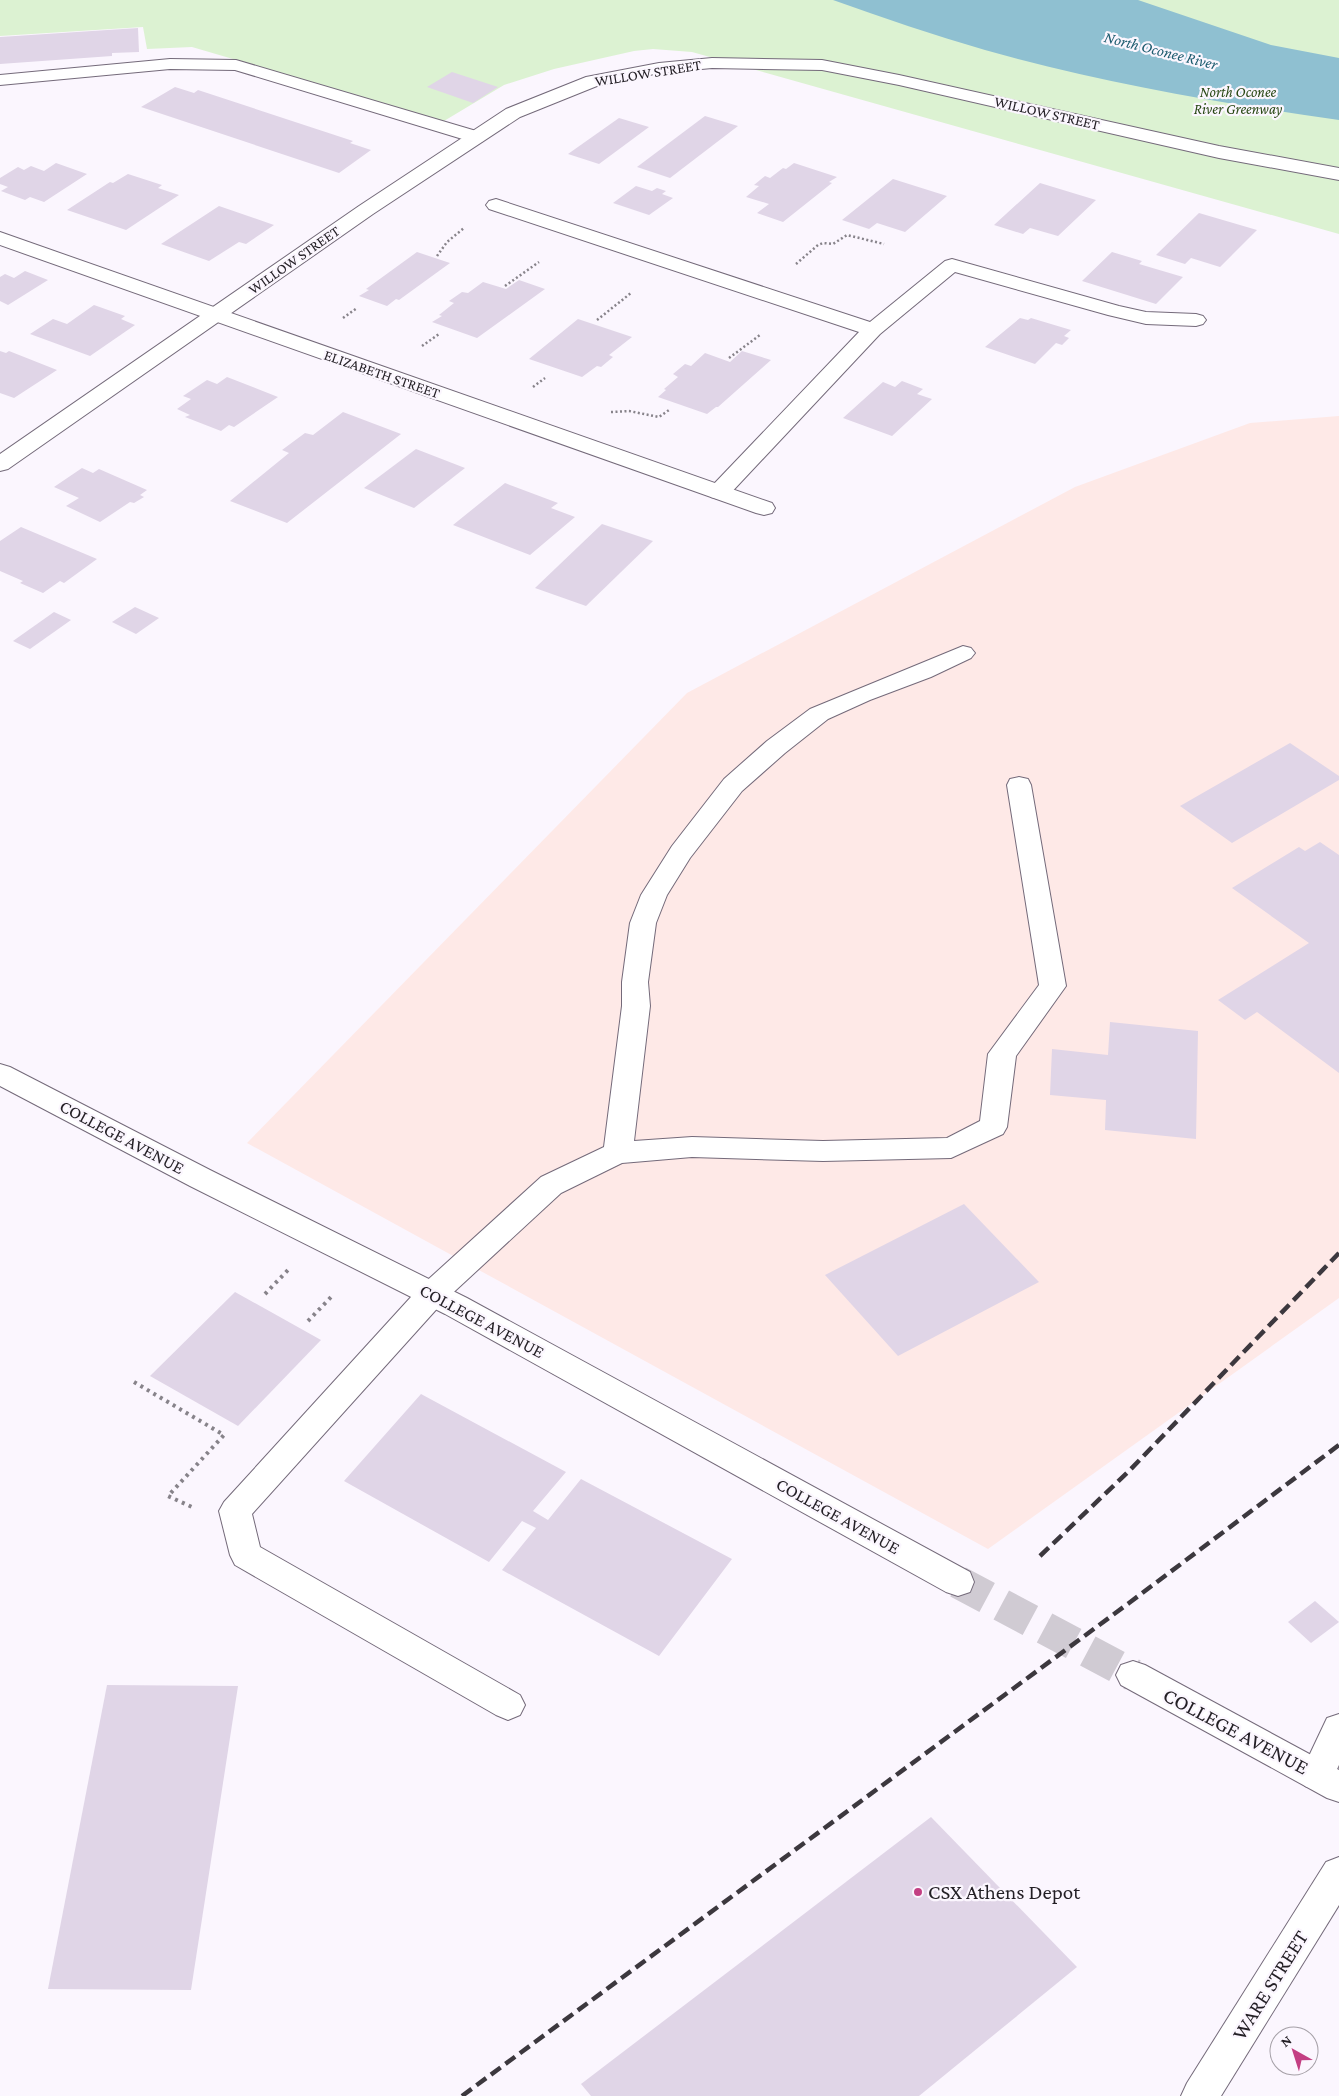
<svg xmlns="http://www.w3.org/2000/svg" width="1339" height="2096" font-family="'Crimson Pro',serif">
<rect width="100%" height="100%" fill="#fbf6fe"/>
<polygon fill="#fee9e7" points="1339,416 1339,1298 988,1549 247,1143 687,693 1075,487 1250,423"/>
<polygon fill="#dcf2d2" points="0,0 1339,0 1339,234 692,52 653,49 634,51 554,69 504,85 444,121 192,47 147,49 143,27 0,36"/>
<path fill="#8fc0d1" d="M833,0h305l133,45 68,13v62c-119,-17 -238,-37 -354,-70 -51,-15 -102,-32 -152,-50z"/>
<g fill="#e0d5e7">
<polygon points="138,28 139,52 112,53 112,56 0,64 0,37"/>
<polygon points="452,72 498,87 473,103 427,87"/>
<polygon points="175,87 194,93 198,90 353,141 350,143 371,150 339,173 141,107"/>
<polygon points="705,116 738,126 670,178 637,167"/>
<polygon points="619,118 649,127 599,164 568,154"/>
<polygon points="56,163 87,174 44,202 30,197 25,200 1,191 8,187 0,184 0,178 18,167 24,170 31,166 44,171"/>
<polygon points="794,163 837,177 829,182 832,183 783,222 757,213 769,204 746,197 759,186 754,185 765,176 770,178 783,168 786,169"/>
<polygon points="128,174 162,185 158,188 179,195 126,230 67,210 110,182 113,183"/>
<polygon points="893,179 947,196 905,232 877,223 869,229 842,220"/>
<polygon points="1040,183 1096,200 1058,236 1030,228 1023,234 994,225"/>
<polygon points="636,186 652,191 657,188 666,191 662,194 673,198 649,215 613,203"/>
<polygon points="219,206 274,225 246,244 239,242 209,261 161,244"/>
<polygon points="1199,213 1257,230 1220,267 1191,258 1185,264 1156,255"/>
<polygon points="417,252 450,263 399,300 396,299 387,306 359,296 369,290 366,289"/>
<polygon points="1112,252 1142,261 1139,264 1183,277 1156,304 1082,281"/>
<polygon points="25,271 48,280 8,305 0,301 0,277 5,274 14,278"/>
<polygon points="519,280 545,289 477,338 432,322 442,316 439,315 454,303 449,301 462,292 468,293 483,282 506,289"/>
<polygon points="94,305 125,316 121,319 135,325 90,356 30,334 53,319 67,324"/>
<polygon points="1020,318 1028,320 1031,318 1071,330 1064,336 1069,338 1062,345 1056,343 1035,364 985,347"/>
<polygon points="578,319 632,337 609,355 613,357 601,367 597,366 582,377 529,359"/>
<polygon points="0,351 6,353 9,351 57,370 14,398 0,393"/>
<polygon points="742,351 771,360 718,407 716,407 707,414 658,397 666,390 664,389 678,377 673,374 685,364 691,366 705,353 730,362"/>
<polygon points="227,377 278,397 234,427 229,425 221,431 185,417 190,415 177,409 191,399 183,396 207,380 217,384"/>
<polygon points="902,381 923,389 917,394 932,399 892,436 843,418 883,382 895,387"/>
<polygon points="343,412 401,434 287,523 230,501 289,453 282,450 305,433 313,435"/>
<polygon points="416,449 465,468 414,508 364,488"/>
<polygon points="82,468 93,473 99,469 147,490 140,495 144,497 134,503 130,502 100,522 66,506 79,498 54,487"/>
<polygon points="505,483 558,503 551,508 575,517 530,555 453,525"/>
<polygon points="602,524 653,541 586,606 535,588"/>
<polygon points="21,527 97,559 64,583 60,581 43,593 20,583 23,581 0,571 0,541"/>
<polygon points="135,607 159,618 136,634 112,622"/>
<polygon points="54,612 71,620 30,649 13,641"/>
<polygon points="1290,743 1339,776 1339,780 1232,843 1180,806"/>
<polygon points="1320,842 1339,855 1339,1073 1257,1012 1245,1020 1218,1000 1309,943 1232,888 1299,847 1305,851"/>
<polygon points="1110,1022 1198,1031 1196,1139 1105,1130 1106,1100 1050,1095 1052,1049 1108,1055"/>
<polygon points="964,1204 1039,1282 898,1356 825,1275"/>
<polygon points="235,1292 321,1340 238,1426 150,1376"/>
<polygon points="421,1394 566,1472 533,1511 548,1520 581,1479 732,1559 659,1656 502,1570 536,1528 522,1521 489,1562 344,1481"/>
<polygon points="1315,1601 1339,1622 1311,1643 1288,1622"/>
<polygon points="107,1685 238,1686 191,1990 48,1989"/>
<polygon points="931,1817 1077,1967 919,2096 591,2096 581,2084"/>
</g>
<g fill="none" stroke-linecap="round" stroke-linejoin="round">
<polyline stroke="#d0cbd3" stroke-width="33" stroke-dasharray="33 16" stroke-linecap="butt" points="958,1582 1133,1675"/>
<g stroke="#746a7a" stroke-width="2">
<g id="service">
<polygon points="170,59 236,60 483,133 485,137 483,141 476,143 469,141 235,70 170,69 0,85 0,75"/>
<polygon points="496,199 870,322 945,261 952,259 1119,306 1146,312 1196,314 1203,316 1206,320 1203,324 1196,326 1146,324 1108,315 955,272 880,334 727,497 719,499 711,497 708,492 711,487 859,332 489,209 486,205 489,201"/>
<polygon points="963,646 971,648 975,653 971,658 931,677 870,700 828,719 785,753 742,791 690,858 667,895 656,923 648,982 650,1006 634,1141 692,1137 823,1141 947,1138 980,1121 988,1054 1039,985 1007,785 1010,779 1019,777 1028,779 1031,785 1066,986 1016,1056 1007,1127 1003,1134 951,1158 823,1161 692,1157 622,1163 561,1193 443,1302 252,1514 260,1547 520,1695 525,1705 520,1715 508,1720 496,1715 235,1565 230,1555 219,1511 224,1502 421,1286 541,1177 604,1147 622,1006 622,982 630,923 641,895 672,846 724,779 767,741 810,709"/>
<polygon points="1339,1714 1339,1765 1329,1786 1317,1790 1305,1786 1300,1775 1327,1718"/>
</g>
</g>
<g stroke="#746a7a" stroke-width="2">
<g id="minor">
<polygon points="0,232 772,503 775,508 772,513 764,515 756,513 0,245"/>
<polygon points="1339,1857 1339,1905 1221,2096 1181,2096 1187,2083 1326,1862"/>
</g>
</g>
<g stroke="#746a7a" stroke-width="2">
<g id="tertiary">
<polygon points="712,58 822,60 899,75 1219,146 1339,168 1339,180 1219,158 899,85 822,70 712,68 659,73 597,86 520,117 373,214 8,469 0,471 0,454 359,206 506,109 586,77 659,63"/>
<polygon points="0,1064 10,1067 210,1170 467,1298 970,1572 974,1582 970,1592 958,1596 946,1592 445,1314 190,1186 0,1086"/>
<polygon points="1133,1661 1145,1665 1339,1770 1339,1802 1327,1798 1121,1685 1116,1675 1121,1665"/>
</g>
</g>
<g stroke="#87838a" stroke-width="2.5" stroke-dasharray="2 2.5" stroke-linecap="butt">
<polyline points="437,256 447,242 464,228"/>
<polyline points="796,264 818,245 823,243 833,244 847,235 884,244"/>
<polyline points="505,286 539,262"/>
<polyline points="343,318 357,308"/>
<polyline points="597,320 631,293"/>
<polyline points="422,346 439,334"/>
<polyline points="729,358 760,335"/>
<polyline points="533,387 545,378"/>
<polyline points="611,412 629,411 659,417 669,410"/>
</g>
<g stroke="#87838a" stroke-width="4" stroke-dasharray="3 4.5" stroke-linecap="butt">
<polyline points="265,1294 288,1270"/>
<polyline points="308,1321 334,1294"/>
<polyline points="134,1382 224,1435 168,1496 192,1507"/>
</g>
<use href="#service" fill="#fff" fill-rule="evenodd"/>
<use href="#minor" fill="#fff" fill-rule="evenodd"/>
<use href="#tertiary" fill="#fff" fill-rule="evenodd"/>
<g stroke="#3c383e" stroke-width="4.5" stroke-dasharray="12 6" stroke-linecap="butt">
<polyline points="1040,1556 1130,1470 1339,1253"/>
<polyline points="462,2096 1129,1603 1339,1445"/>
</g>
</g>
<circle fill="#c33f83" stroke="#fbf6fe" stroke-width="2" cx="918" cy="1892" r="5"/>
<g text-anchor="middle" stroke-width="4.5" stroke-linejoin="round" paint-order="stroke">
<g font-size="15" fill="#231f25" stroke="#fbf6fe">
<text transform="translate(648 73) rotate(-9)" y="5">WILLOW STREET</text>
<text transform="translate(1047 113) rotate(13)" y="5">WILLOW STREET</text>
<text transform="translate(294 260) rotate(-35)" y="5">WILLOW STREET</text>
<text transform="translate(382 374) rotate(19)" y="5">ELIZABETH STREET</text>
</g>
<g font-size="15" font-style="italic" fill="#284814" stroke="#fbf6fe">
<text x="1238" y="97">North Oconee<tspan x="1238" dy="17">River Greenway</tspan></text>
</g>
<g font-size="16" font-style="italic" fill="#1d5c6f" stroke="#fbf6fe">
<text transform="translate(1161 50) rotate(14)" y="6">North Oconee River</text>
</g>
<g font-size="18" fill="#231f25" stroke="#fbf6fe">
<text transform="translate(122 1137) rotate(28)" y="6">COLLEGE AVENUE</text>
<text transform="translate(482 1321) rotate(28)" y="6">COLLEGE AVENUE</text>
<text transform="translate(838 1516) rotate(29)" y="6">COLLEGE AVENUE</text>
</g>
<g font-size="21" fill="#231f25" stroke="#fbf6fe">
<text transform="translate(1236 1731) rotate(28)" y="7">COLLEGE AVENUE</text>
<text transform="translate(1270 1985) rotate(-58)" y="7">WARE STREET</text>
</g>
<g font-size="21" fill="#231f25" stroke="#fbf6fe" text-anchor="start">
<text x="928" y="1899">CSX Athens Depot</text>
</g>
</g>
<g transform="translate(1294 2051) rotate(321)"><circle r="24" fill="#fbf6fe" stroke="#a5a0a7"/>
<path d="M0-4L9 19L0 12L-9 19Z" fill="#c33f83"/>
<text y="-8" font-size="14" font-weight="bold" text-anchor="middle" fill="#231f25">N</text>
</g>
</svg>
